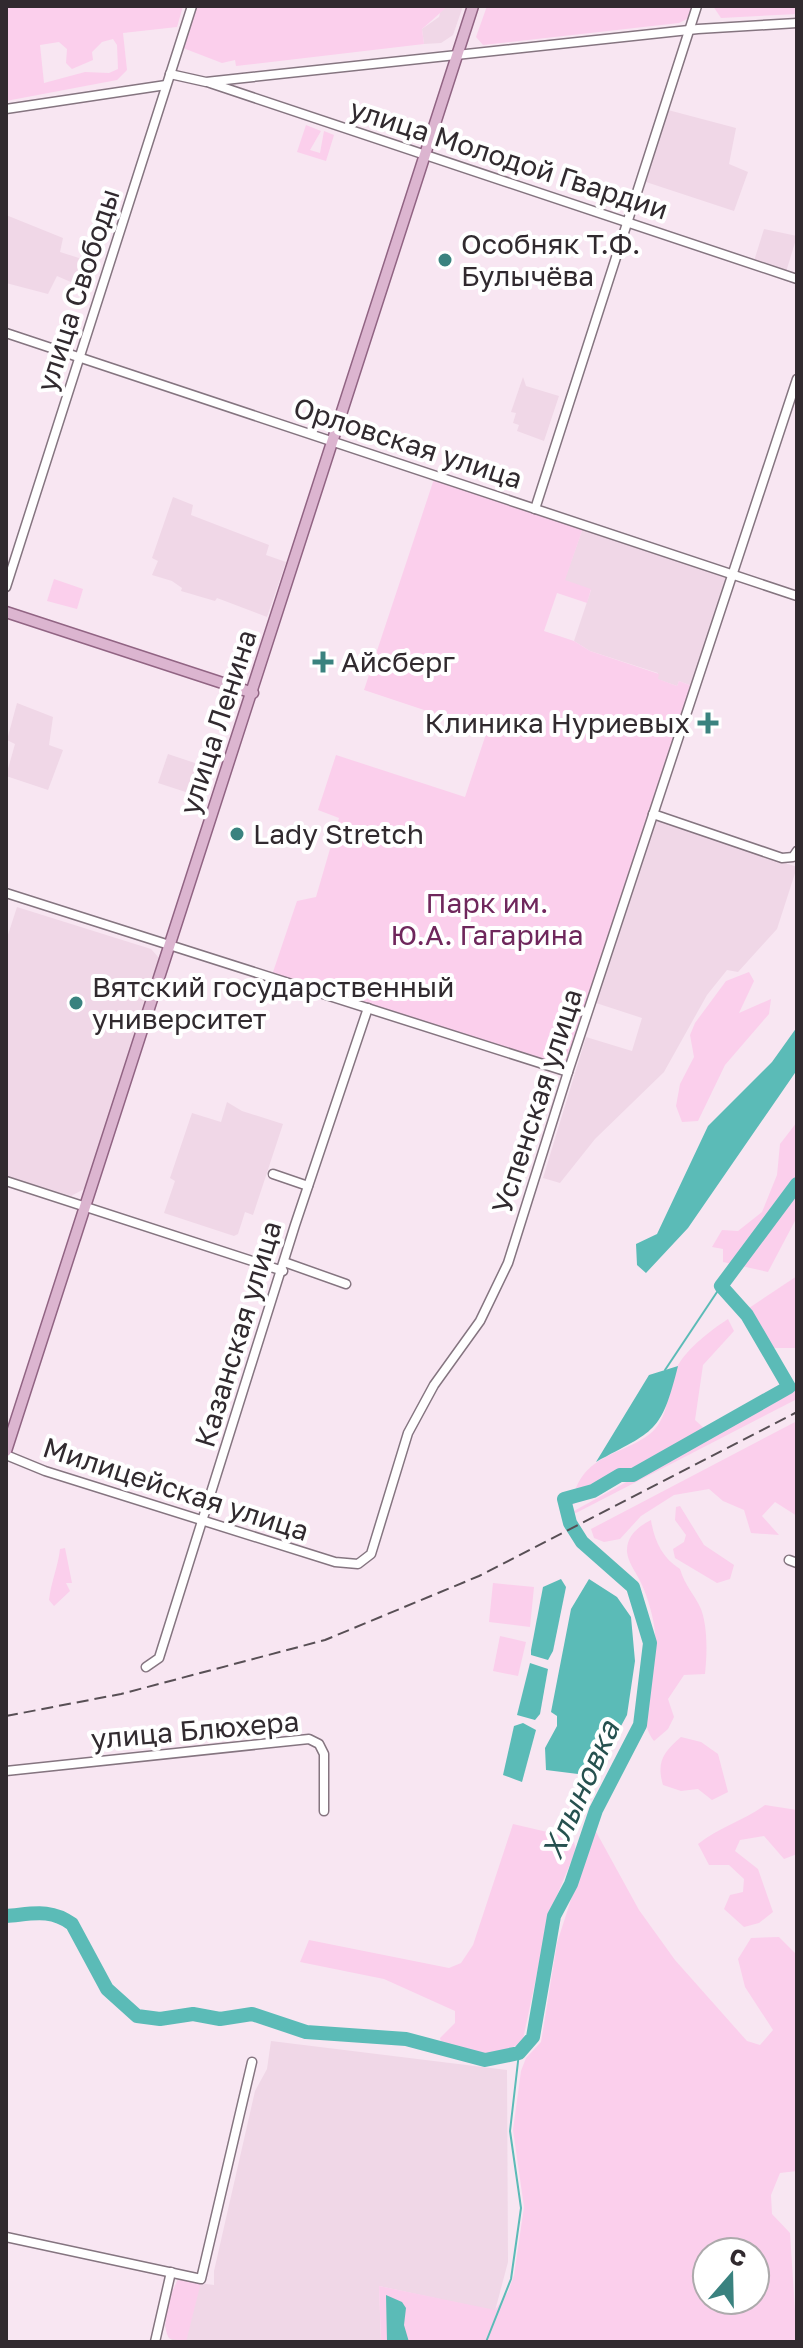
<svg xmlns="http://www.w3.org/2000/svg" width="803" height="2348" font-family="'Golos Text',sans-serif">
<rect width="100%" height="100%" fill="#f8e6f2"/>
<g fill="#f0d7e7">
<polygon points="442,6 463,6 453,35 441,43 424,44 422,29 439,17"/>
<polygon points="668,110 736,128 729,164 748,172 734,211 646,182"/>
<polygon points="6,215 63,238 60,252 98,264 89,290 57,276 48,294 6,283"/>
<polygon points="764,229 797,236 786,272 754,261"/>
<polygon points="523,377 526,386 559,396 544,441 517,431 519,425 513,423 516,413 511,412"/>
<polygon points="173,497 193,505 191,515 269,545 266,555 286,562 267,617 217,598 215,601 181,591 182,588 172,581 152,575 158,561 152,558"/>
<polygon points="583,528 726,578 692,686 679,681 677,686 657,679 658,673 590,651 574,641 591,590 564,581"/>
<polygon points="17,703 53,717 49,745 63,750 48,790 6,776 15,744 7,740"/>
<polygon points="168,754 210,768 201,797 158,783"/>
<polygon points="659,820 797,867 777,929 738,972 727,970 707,995 664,1072 595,1139 560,1183 543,1178 586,1037 632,1051 642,1018 596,1003 654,822"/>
<polygon points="17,907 151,949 159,958 86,1188 71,1196 6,1176 6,941"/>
<polygon points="227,1102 242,1111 283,1124 253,1215 245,1212 238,1234 234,1236 164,1213 175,1181 170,1178 192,1113 221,1122"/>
<polygon points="271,2041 507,2070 508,2262 495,2311 379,2286 381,2342 175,2342 169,2338 165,2326 177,2280 214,2285 214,2271 255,2091 267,2069"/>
</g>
<g fill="#fbcfec" fill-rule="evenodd">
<path d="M6,6h177l-6,21 -54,6 4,37 -10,10 -111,21zM113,39l4,6 1,24 -9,4 -24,-1 -41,11 -4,-38 19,-3 8,7 -1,14 6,6 21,-9 -1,-8 10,-10z"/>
<polygon points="197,6 448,6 422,29 424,44 236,66 235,60 222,63 183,48"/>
<polygon points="487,6 692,6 687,19 679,23 483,45 476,37"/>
<polygon points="713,6 797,6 797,14 721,18"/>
<polygon points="306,125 321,131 310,150 320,153 324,131 334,135 326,161 297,152"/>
<polygon points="434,479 583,528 565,580 591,589 587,603 557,593 544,631 574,641 590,651 659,674 658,679 677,686 679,681 692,686 569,1062 563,1067 271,978 297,901 316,897 339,818 318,810 336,755 465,797 487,731 364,690"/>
<polygon points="54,579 83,589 77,609 47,601"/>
<polygon points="749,972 754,981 739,1013 771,999 769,1014 725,1065 698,1121 682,1122 676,1106 680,1084 694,1057 690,1035 695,1023 726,981"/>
<polygon points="797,1122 797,1217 768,1272 723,1262 723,1249 712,1247 722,1230 738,1231 762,1212 777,1175 780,1144"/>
<polygon points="797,1276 797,1348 773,1348 749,1308"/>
<path d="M728,1319l6,12 -31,34 -8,55 12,11 -135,74c7,-55 58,-49 83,-76 16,-18 12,-45 23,-64 11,-18 33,-35 50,-46z"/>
<polygon points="797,1388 797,1399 576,1513 572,1512"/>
<polygon points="797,1421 797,1516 775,1502 762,1516 779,1535 751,1533 744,1510 723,1501 709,1489 674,1495 641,1516 620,1539 604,1542 594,1538 591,1529"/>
<polygon points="680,1506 704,1545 734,1565 730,1579 717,1583 675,1558 673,1549 684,1542 686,1535 675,1520 676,1507"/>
<path d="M651,1520c3,20 11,38 29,49 5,17 15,26 21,40 7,19 6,46 4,65l-21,1 -16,24 6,18 -6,12 -14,12c-23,-30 2,-73 1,-108 -1,-14 -7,-35 -13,-48 -4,-10 -14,-22 -15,-33 -1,-16 12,-26 24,-32z"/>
<path d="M65,1548l7,35h-6l4,8 -16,15 -5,-6c2,-18 9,-33 11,-51z"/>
<polygon points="493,1583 534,1587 530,1627 489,1622"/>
<polygon points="500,1636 526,1642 518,1676 493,1671"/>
<path d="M681,1737l20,5 17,12 10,38 -16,8 -14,-11 -17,2 -18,-6c-7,-24 1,-33 18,-48z"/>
<path d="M765,1805l32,5v44l-13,5 -20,-23 -24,4 -5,11 23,18 15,43 -14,11 -15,4 -20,-18 6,-14 13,-3 1,-13 -15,-14h-20l-11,-21c21,-17 45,-23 67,-39z"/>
<polygon points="513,1824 573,1838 576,1850 550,1912 522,2044 482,2057 442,2045 440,2038 455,2023 455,2011 384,1979 300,1962 309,1940 449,1968 461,1963 473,1945"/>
<path d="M594,1828l45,82 36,50 72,81 13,4 13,-15 -28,-43 -7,-28 13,-21 28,-1 18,18v216l-17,2 -9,22 1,19 18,19 7,109h-416l-2,-56 116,24 13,-18 6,-17 10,-68 -11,-77 8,-59 5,-13 15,-16 16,-99zM707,2252h48v48h-48z"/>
<path d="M180,2278l21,4 -15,60 -17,-4c-9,-13 1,-49 11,-60z"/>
</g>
<g fill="#5bbbb7">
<polygon points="797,1027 797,1070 688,1228 646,1273 637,1265 636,1244 657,1234 708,1126 772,1062"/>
<path d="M678,1366c-17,68 -23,64 -82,96l53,-87z"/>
<polygon points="561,1579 566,1587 553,1651 548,1660 531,1655 531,1650 543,1587"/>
<polygon points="589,1579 617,1597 631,1617 635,1661 627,1715 594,1776 546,1770 545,1748 557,1726 557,1716 551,1712 571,1609"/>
<polygon points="530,1663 548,1669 540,1714 535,1720 517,1715"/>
<polygon points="523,1723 536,1730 522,1782 503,1775 514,1726"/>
<polygon points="386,2295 402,2302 406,2308 404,2325 409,2342 387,2341"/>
</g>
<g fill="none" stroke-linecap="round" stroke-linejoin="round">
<g stroke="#5bbbb7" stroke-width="2">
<polyline points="665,1370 721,1286"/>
<polyline points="486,2342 511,2279 521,2208 510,2131 519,2053"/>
</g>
<path stroke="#5bbbb7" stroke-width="14" d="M6,1916c26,-2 44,-8 66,8l35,65 30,27 23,3 33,-5 27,5 32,-5 54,18 100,7 79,21 34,-7 14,-16 21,-121 17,-32 25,-74 44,-85 10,-82 -17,-56 -51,-45 -12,-19 -6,-24 29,-8 27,-16h13l156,-88 -42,-72 -26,-29 76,-102"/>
<g stroke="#857580" stroke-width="11">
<g id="minor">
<polyline points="170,74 206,82 698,29 797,23"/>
<polyline points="210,83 797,279"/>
<polyline points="6,109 166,85"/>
<polyline points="6,333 797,596"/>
<polyline points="535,509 697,6"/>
<polyline points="6,587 192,6"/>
<polyline points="653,814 782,858 793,857 797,851"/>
<polyline points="6,893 568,1072"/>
<polyline points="273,1174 308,1186"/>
<polyline points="6,1181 283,1271"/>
<polyline points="284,1262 346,1284"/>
<polyline points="6,1455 45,1471 335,1562 358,1564 371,1554 408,1433 434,1385 480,1321 508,1263 568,1072 797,379"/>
<polyline points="789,1560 797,1563"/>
<polyline points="146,1667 159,1658 295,1225 368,1008"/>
<polyline points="6,1771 309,1739 319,1744 324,1754 324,1811"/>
<polyline points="6,2237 201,2279 252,2062"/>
<polyline points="155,2342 171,2272"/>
</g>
</g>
<g stroke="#916483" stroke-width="13">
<g id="major">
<polyline points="6,612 253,693"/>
<polyline points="6,1451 473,6"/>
</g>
</g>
<use href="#minor" stroke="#fff" stroke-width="8"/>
<use href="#major" stroke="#dcb5d0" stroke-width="10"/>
<polyline stroke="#584f55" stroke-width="2" stroke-dasharray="12 6" stroke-linecap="butt" points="6,1716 121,1694 325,1640 479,1576 797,1412"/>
</g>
<g fill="#3a827f" stroke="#fff" stroke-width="3">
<circle cx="445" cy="260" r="8"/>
<path d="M319 650h8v8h8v8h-8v8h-8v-8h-8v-8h8z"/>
<path d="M704 711h8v8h8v8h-8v8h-8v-8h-8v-8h8z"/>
<circle cx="237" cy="834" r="8"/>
<circle cx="76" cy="1003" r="8"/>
</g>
<g text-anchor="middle" stroke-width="8" stroke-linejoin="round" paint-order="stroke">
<g font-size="28" fill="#312a2f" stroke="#fff">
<text transform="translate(509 159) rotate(18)" y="10">улица Молодой Гвардии</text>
<text transform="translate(78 290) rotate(-72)" y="10">улица Свободы</text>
<text transform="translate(408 443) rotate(18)" y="10">Орловская улица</text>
<text transform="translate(218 722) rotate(-72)" y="10">улица Ленина</text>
<text transform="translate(537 1101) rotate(-72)" y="10">Успенская улица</text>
<text transform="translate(238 1334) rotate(-73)" y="10">Казанская улица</text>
<text transform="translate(176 1489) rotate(18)" y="10">Милицейская улица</text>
<text transform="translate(195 1730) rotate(-5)" y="10">улица Блюхера</text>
</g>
<g font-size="28" fill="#312a2f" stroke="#fff" text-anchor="start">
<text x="461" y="254">Особняк Т.Ф.<tspan x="461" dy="32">Булычёва</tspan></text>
<text x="341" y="672">Айсберг</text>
<text x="690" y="733" text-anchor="end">Клиника Нуриевых</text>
<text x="253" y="844">Lady Stretch</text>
<text x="92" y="997">Вятский государственный<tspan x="92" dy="32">университет</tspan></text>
</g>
<g font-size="28" fill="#6f275c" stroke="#fff">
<text x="487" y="913">Парк им.<tspan x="487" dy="32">Ю.А. Гагарина</tspan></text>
</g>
<g font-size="30" font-style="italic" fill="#26514f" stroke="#fff">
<text transform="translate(581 1790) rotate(-66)" y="10">Хлыновка</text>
</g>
</g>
<rect width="803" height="2348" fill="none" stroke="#312a2f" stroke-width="16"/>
<g transform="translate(731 2276) rotate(20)"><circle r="38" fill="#ffffff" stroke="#adaaac" stroke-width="2"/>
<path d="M0-6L14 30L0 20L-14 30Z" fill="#3a827f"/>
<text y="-12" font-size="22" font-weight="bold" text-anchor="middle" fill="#312a2f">С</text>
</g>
</svg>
